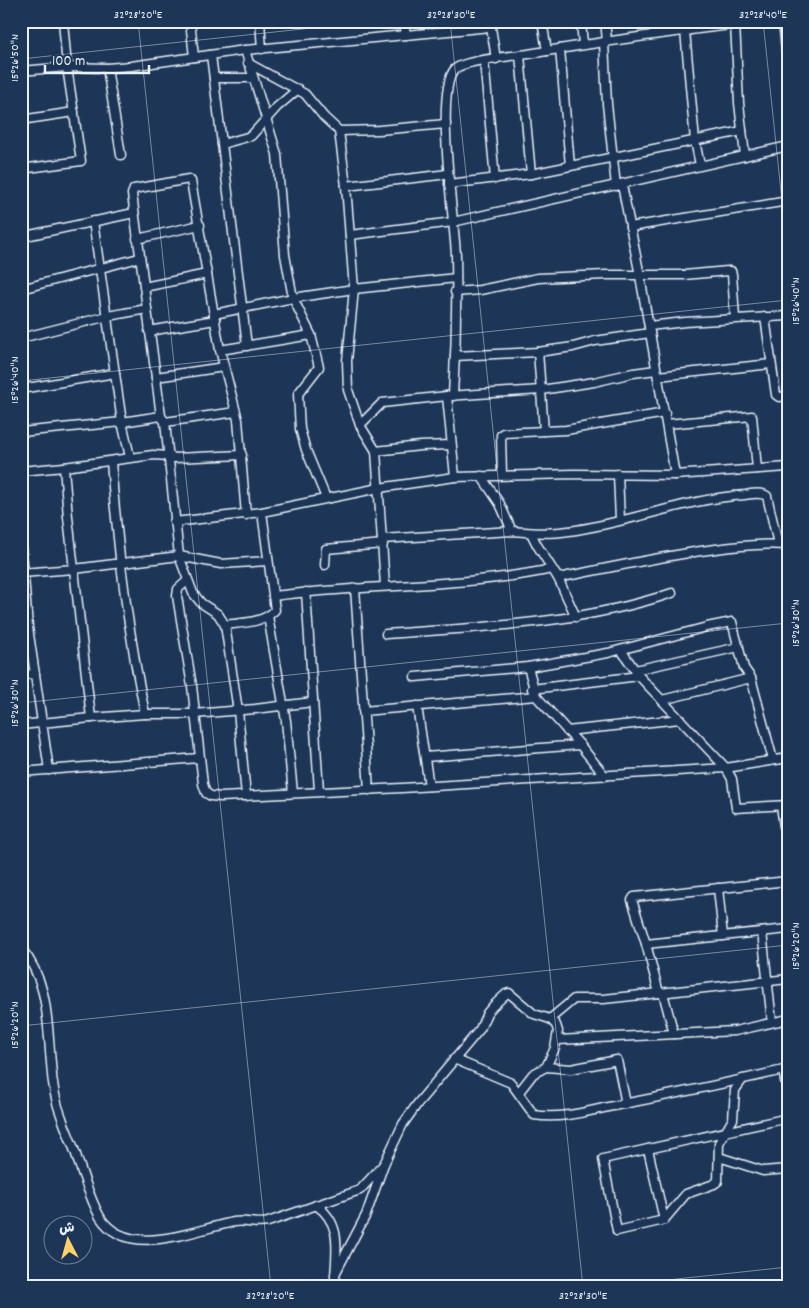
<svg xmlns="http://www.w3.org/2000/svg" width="809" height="1308" font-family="Dekko,'Playpen Sans Arabic',sans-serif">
<rect width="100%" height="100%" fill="#1d3557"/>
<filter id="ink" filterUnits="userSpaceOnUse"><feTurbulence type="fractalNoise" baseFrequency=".02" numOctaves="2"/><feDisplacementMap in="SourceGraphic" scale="10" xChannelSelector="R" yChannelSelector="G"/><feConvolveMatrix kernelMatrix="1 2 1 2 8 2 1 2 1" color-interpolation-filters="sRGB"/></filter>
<g filter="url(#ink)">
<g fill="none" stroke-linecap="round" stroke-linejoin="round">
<g stroke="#e8f1f8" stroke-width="11">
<g id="minor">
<polyline points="190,21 194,57"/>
<polyline points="260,21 262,49"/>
<polyline points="404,21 406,35"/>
<polyline points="490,21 496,59"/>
<polyline points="542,21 547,51"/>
<polyline points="581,21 583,45"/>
<polyline points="605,21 607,41"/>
<polyline points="783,21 788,70"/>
<polyline points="735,24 739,103 745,156"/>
<polyline points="685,31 695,141 700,165"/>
<polyline points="604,42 607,104 616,186"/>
<polyline points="560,49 570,166"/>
<polyline points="245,50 277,154 285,255 293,298 311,335 319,367 298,394 300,429 306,450 326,498"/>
<polyline points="211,55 247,346"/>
<polyline points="520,55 531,174"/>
<polyline points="484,60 495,179"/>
<polyline points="248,63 305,94 324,117 339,131 379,130 446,124"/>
<polyline points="107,68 121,155"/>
<polyline points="21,71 67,67 107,68 131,66 245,50 491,27"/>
<polyline points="214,78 252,78"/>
<polyline points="21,120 74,112"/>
<polyline points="339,131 346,186 354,289 347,361 348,390 360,425 376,451 385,586"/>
<polyline points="222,144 251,136 277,107 298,89"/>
<polyline points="21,169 81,161 67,67 63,21"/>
<polyline points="449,184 531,174 742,131"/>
<polyline points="622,185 640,276 675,475"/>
<polyline points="346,186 448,174"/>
<polyline points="93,221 122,422 130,457"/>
<polyline points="630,227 788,201"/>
<polyline points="350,235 453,222 788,146"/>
<polyline points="21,237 134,213"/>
<polyline points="137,239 200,225"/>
<polyline points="144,287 207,274"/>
<polyline points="21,289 139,258"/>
<polyline points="455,292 480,290 538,278 606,275 684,275 728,271 731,271 732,274 735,318"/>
<polyline points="214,314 293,298 354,289 456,278"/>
<polyline points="765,317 776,395 779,397 788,396"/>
<polyline points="649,326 685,322 788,316"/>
<polyline points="149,331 215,320"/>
<polyline points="21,338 108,316 147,309"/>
<polyline points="220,350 311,335"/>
<polyline points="538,352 544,431"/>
<polyline points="455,356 538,352 573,347 595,341 650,333"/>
<polyline points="658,376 771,364"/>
<polyline points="156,377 224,367"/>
<polyline points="21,389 115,373"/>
<polyline points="447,396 455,477"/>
<path d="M453,396c3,-47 4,-93 3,-140 -1,-33 -22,-166 -1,-187 9,-9 58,-13 73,-15 78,-13 157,-24 236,-33"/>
<polyline points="165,422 236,412"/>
<polyline points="667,424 752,416 757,469"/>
<polyline points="360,425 382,403 447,396 541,390 594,382 633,373 656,370"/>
<polyline points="21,432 122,422 161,416"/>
<polyline points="376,451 420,446 451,445"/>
<path d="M111,461c6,85 17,170 34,253"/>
<polyline points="64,467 153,455 169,456 175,458 242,455"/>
<polyline points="21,471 64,467 68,517 91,718"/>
<polyline points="618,474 620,520"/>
<polyline points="502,475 501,435 503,433 566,430 665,413"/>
<polyline points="481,476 500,504 512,531"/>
<polyline points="246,515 238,420 220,350 191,181 189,179 134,189 132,194 161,416 165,422 179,556 193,593 201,603 218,614 225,625 238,711 246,796"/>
<polyline points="174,522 262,512 379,488 455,477 574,474 675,475 788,467"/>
<polyline points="531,533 537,545 558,578 576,617"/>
<polyline points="21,538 28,627 49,770"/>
<path d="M382,539l130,-8c19,2 38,3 57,0 60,-8 116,-32 176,-36 7,-1 16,-3 22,1l11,48"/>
<polyline points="325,565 326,549 383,544"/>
<polyline points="21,573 74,569 179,556 221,564 268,561"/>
<path d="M558,578c50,-10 100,-21 150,-28 26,-4 53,-7 80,-5"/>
<polyline points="187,581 178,589 177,596 192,686 203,784 206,793 211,796 221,797 402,788 726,768 732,779 736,808 788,805"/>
<polyline points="355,588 369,790"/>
<polyline points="306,592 319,791"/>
<path d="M273,596c93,-12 188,-8 279,-27"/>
<polyline points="268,616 286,721 293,793"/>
<path d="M225,625c15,-2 39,-2 50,-15l-13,-98"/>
<path d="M386,634c97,-7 194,-10 286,-41"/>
<polyline points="621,650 637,673"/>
<polyline points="528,667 536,696 580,745 605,776"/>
<polyline points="635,670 739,647"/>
<polyline points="21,675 35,674"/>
<polyline points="415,677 528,667 608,653 707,627 732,622 744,668 751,678 773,760"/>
<polyline points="532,689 639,676 726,768 788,758"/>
<polyline points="662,700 751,678"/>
<polyline points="417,706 429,786"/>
<polyline points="363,711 536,696"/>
<polyline points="21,725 91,718 145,714 194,714 255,709 313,702"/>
<polyline points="567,731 680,719"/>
<polyline points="425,757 580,745"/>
<polyline points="21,772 199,758"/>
<polyline points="781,806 788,854"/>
<polyline points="718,888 723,936"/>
<polyline points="762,932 772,1022"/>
<polyline points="646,944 788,929"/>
<path d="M21,948c28,34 26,73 30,115 1,18 4,38 11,55 5,15 12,28 16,43 7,19 12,38 22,56 28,44 95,12 134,5 12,-2 23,3 34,0l92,-32 24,-26"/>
<polyline points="659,993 646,944 632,900 634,897 788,881"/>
<polyline points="663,993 674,1034"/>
<polyline points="550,1019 574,999 604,999 788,979"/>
<polyline points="558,1040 735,1031 788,1019"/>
<path d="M454,1059l57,24 23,32c28,5 57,-5 84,-10 57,-11 113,-23 170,-36"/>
<polyline points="546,1067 571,1069 617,1060 626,1104"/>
<polyline points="783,1071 788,1094"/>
<polyline points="743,1079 735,1090 733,1119 719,1143 718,1181 714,1184 686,1194 664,1220 617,1231 603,1159 788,1118"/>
<polyline points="648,1149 664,1220"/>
<polyline points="719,1157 763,1171 788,1169"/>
<path d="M316,1205c30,21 18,52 19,82"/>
<polyline points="335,1274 366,1215 384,1164 403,1124 418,1103 480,1029 487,1013 493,1006 506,994 509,993 534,1014 550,1019 556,1025 558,1031 555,1048 546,1067 533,1074 519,1092"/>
</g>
</g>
<use href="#minor" stroke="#1d3557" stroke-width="8"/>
</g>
</g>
<path fill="none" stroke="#e8f1f8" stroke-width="1" stroke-opacity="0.45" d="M138,21l133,1266M450,21l133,1266M763,21l25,237M21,59l357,-38M21,381l767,-81M21,703l767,-80M21,1026l767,-81M602,1287l186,-20"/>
<rect width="809" height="1308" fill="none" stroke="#1d3557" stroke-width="55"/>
<g transform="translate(68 1240) rotate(354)"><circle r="24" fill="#1d3557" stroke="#6e8097"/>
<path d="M0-4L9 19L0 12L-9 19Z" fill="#ffd166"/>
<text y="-8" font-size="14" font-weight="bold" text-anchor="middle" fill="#e8f1f8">ش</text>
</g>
<path d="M45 65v8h104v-8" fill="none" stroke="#e8f1f8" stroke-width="2.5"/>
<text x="52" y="65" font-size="15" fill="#e8f1f8" stroke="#1d3557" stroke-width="4" paint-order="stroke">100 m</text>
<rect x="28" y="28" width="754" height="1252" fill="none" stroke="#e8f1f8" stroke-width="2"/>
<g font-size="12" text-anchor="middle" fill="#e8f1f8">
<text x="138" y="18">32°28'20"E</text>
<text x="451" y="18">32°28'30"E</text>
<text x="763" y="18">32°28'40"E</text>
<text transform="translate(14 58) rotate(-90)" y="4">15°26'50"N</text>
<text transform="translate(795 301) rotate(-90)" y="4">15°26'40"N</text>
<text transform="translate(14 380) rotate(-90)" y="4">15°26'40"N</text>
<text transform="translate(795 623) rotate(-90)" y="4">15°26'30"N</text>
<text transform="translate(14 703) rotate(-90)" y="4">15°26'30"N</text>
<text transform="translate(795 946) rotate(-90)" y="4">15°26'20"N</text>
<text transform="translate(14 1025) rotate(-90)" y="4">15°26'20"N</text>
<text x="270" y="1299">32°28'20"E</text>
<text x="583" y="1299">32°28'30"E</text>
</g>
</svg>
